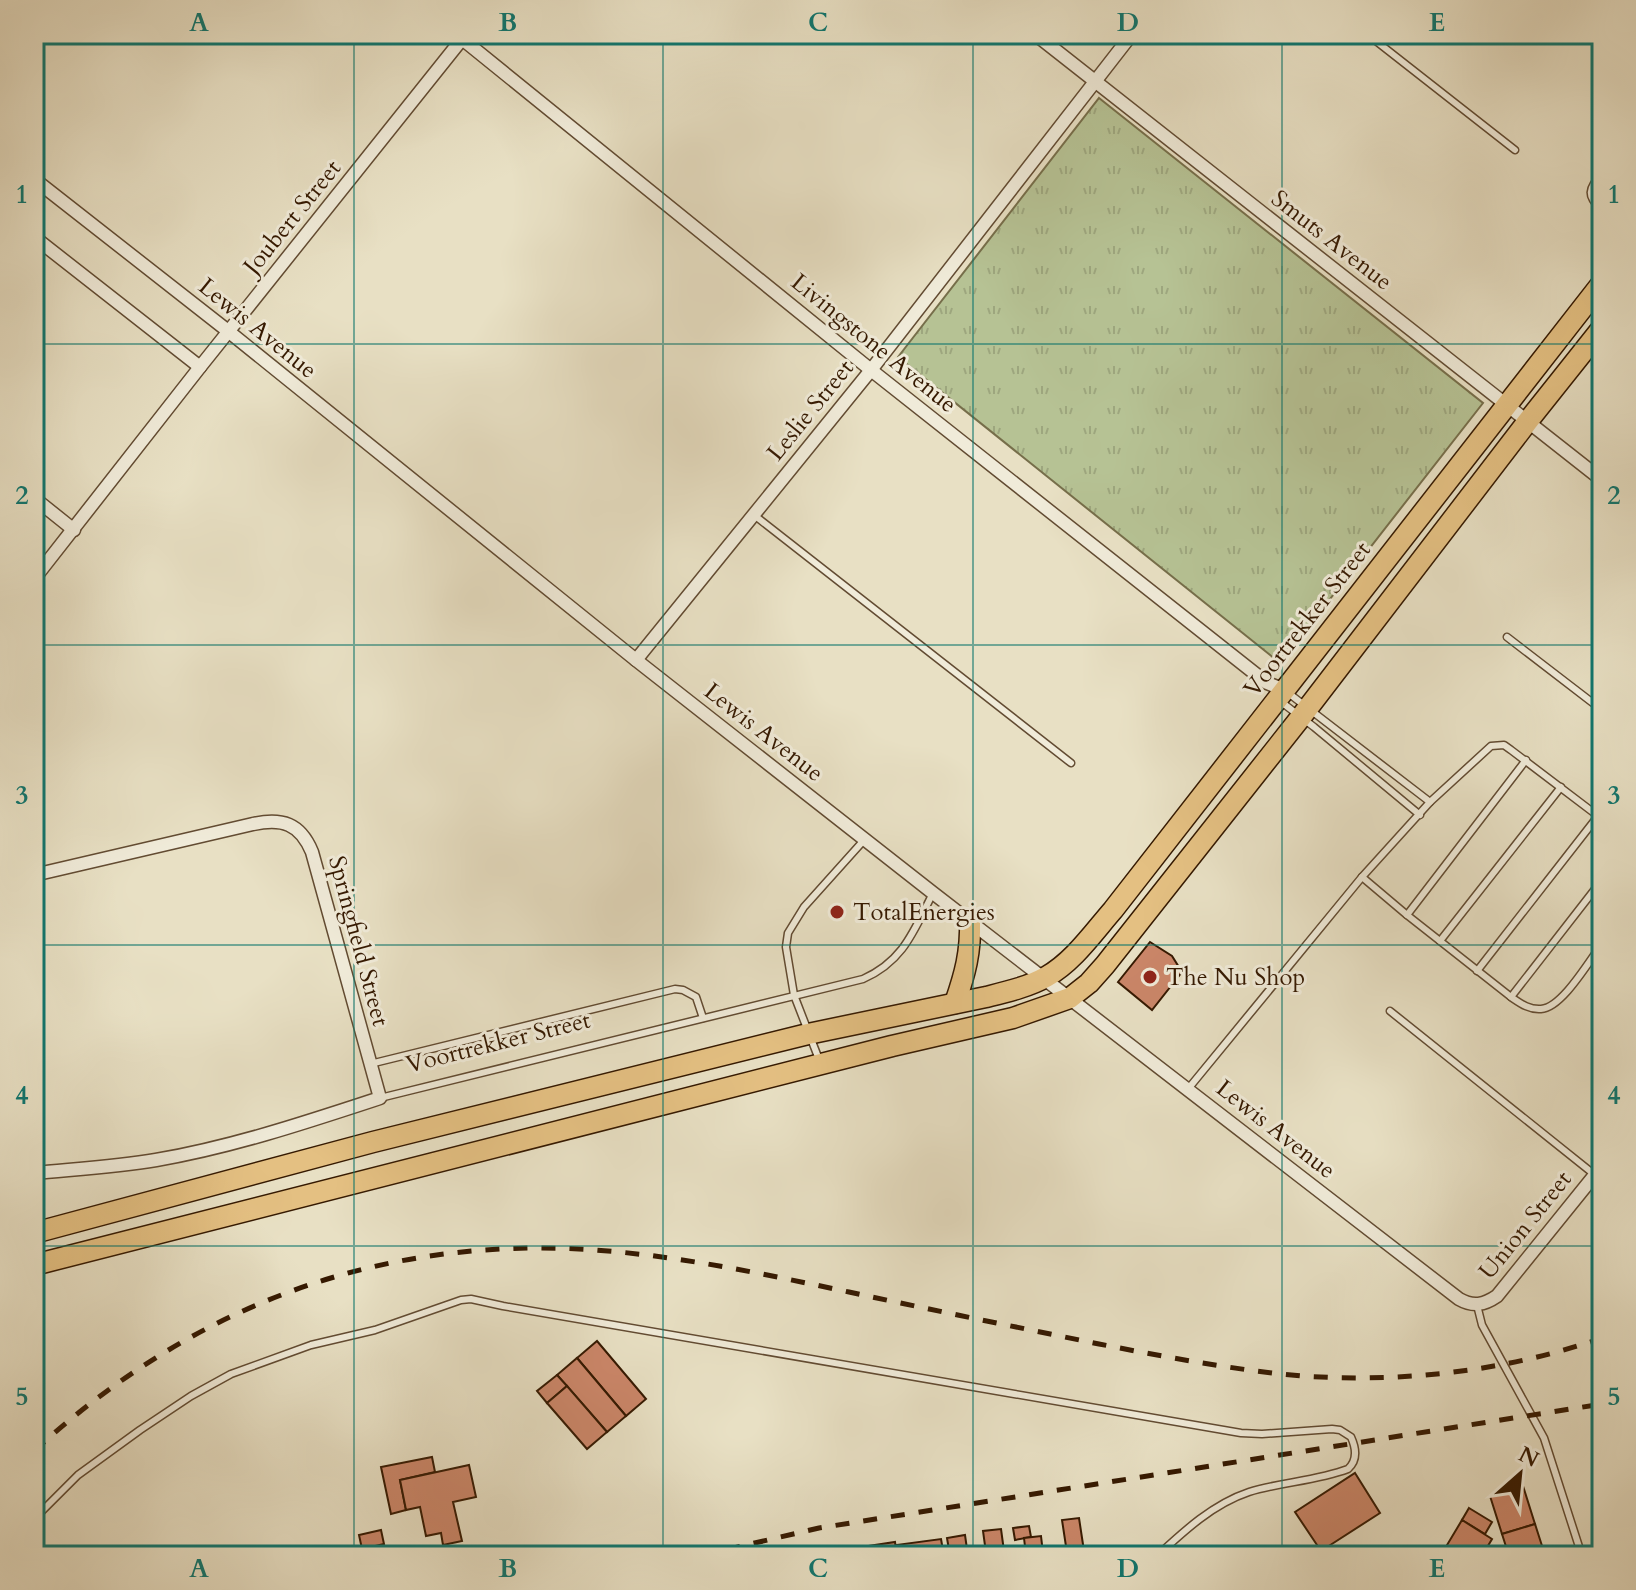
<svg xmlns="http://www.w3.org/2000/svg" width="1636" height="1590" font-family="Cardo,serif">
<defs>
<pattern id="grass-tufts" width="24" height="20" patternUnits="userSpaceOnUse" patternTransform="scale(2)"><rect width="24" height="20" fill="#b6c294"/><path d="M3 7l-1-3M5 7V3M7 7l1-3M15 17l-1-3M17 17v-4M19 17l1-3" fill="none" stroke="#9da67e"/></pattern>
</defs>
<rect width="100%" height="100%" fill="#e8e0c4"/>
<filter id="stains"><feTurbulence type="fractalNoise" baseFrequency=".0025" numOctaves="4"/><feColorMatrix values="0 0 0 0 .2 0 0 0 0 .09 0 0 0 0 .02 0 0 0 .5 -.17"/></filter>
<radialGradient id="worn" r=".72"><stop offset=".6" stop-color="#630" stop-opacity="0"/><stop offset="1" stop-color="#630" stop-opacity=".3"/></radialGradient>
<polygon fill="url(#grass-tufts)" stroke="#766e4a" stroke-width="2" points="1099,98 1483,403 1280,663 898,357"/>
<g fill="#cb8669" stroke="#351901" stroke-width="2">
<polygon points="1150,942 1172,956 1182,972 1152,1010 1118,982"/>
<polygon points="597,1341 646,1399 626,1416 577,1358"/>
<polygon points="577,1358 626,1416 607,1432 557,1375"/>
<polygon points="557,1375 567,1386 547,1403 537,1391"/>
<polygon points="567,1386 607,1432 587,1449 547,1403"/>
<polygon points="432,1457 435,1472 400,1480 406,1510 391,1514 381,1467"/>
<polygon points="469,1465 476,1497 453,1502 462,1541 443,1545 441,1533 426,1536 420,1507 406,1510 400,1480"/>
<polygon points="1355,1473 1380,1513 1321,1551 1295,1512"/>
<polygon points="1523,1486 1535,1524 1502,1534 1490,1496"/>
<polygon points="1469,1508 1492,1522 1485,1534 1462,1520"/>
<polygon points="1079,1518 1084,1551 1067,1553 1062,1520"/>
<polygon points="1462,1520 1492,1539 1482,1556 1455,1556 1444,1550"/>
<polygon points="1535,1524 1544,1552 1531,1556 1509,1556 1502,1534"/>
<polygon points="1029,1526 1031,1537 1015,1540 1013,1528"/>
<polygon points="1001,1529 1004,1551 986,1553 983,1531"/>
<polygon points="381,1530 384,1544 362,1549 359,1535"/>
<polygon points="965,1535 968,1556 950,1556 947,1538"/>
<polygon points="1041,1536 1043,1553 1026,1555 1024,1538"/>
<polygon points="941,1539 944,1556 897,1556 896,1545"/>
<polygon points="895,1542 897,1556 803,1556"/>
</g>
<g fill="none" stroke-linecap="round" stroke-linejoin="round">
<g stroke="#624b32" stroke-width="9">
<g id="service">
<polyline points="1367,34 1515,150"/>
<path d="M1602,173c-14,17 -16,22 0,38"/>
<polyline points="754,515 1071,763"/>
<polyline points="1507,637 1602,710"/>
<polyline points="1287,692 1430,802"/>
<polyline points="1280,701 1314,727 1420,815"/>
<path d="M1362,877l45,38 104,82c9,6 18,13 30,12 21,-1 48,-48 61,-65"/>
<polyline points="1407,915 1526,760"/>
<polyline points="1440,941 1561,787"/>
<polyline points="1477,971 1598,816"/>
<polyline points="1511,997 1602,880"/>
<polyline points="1390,1011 1595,1175"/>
<polyline points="820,1062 794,995 786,947 788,933 804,907 865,839"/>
<polyline points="370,1064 675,989 683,990 696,997 703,1018"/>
<polyline points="1188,1089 1362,877 1430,802 1491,746 1504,745 1511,750 1602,819"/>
<path d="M380,1098l483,-119c41,-18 51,-49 70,-86"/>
<polyline points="1477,1305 1482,1325 1544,1438 1582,1556"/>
<path d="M34,1519l44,-44 62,-45 51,-34 40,-22 80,-29 64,-15 86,-30 10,-1 32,7 738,127 21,1 70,-5 8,1 11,7c5,11 7,23 -3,32 -32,12 -67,13 -99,23 -36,12 -65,39 -92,64"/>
</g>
</g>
<g stroke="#624b32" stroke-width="15">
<g id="minor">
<polyline points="456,34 871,370 1267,683 1285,690"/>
<polyline points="1035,34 1602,480"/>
<path d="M34,179l194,152 408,329 297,233 526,406c14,8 25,6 38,-3l105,-130"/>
<polyline points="34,237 200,367"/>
<polyline points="34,498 74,530"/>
<polyline points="34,579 200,367 466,34"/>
<polyline points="636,660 871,370 1132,34"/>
<path d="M34,875l219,-51c29,-6 47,-1 59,28l68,246c-73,24 -148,49 -224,62 -41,7 -81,9 -122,13"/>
</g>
</g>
<g stroke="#351901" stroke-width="23">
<g id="primary">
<path d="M955,1003c10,-29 16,-51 15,-82"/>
<path d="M34,1233l339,-91 435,-108 178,-37c20,-5 42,-10 60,-20 27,-15 47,-44 67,-67l489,-627"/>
<polyline points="34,1265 892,1046 1013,1018 1070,998 1089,983 1105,965 1301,717 1528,421 1602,328"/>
</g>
</g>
<use href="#service" stroke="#f0ebd9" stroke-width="6"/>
<use href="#minor" stroke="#f0ebd9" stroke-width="12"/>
<use href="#primary" stroke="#e4c082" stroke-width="20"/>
<g stroke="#351901" stroke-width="5" stroke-dasharray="14 14" stroke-linecap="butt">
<path d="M34,1451c141,-129 306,-201 498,-203 107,-1 213,22 317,44 83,18 167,35 250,52 67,13 135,26 203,32 101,7 205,-5 300,-38"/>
<polyline points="699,1556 819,1528 1602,1404"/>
</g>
</g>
<path fill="none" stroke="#0f766e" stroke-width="2" stroke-opacity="0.55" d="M354,34v1522M663,34v1522M973,34v1522M1282,34v1522M34,344h1568M34,645h1568M34,945h1568M34,1246h1568"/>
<g fill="#8f2418" stroke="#f0ebd9" stroke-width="3">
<circle cx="837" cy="912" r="8"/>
<circle cx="1150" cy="977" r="8"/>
</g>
<g text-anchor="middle" stroke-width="6" stroke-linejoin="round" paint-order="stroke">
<g font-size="24" fill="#351901" stroke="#f0ebd9">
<text transform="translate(292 217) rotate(-51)" y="8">Joubert Street</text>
<text transform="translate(1332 240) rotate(38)" y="8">Smuts Avenue</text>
<text transform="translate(258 328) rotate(39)" y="8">Lewis Avenue</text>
<text transform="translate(874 343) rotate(39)" y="8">Livingstone Avenue</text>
<text transform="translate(810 410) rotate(-51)" y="8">Leslie Street</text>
<text transform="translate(1307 619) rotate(-52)" y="8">Voortrekker Street</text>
<text transform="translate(764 732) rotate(38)" y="8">Lewis Avenue</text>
<text transform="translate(359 941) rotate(75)" y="8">Springfield Street</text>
<text transform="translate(498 1042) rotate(-14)" y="8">Voortrekker Street</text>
<text transform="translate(1276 1129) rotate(38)" y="8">Lewis Avenue</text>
<text transform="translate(1525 1225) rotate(-51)" y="8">Union Street</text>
</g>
<g font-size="24" fill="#351901" stroke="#f0ebd9" text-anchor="start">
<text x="853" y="920">TotalEnergies</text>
<text x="1166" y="985">The Nu Shop</text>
</g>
</g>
<rect width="1636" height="1590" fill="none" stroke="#e8e0c4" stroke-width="88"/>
<g transform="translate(1520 1474) rotate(27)" stroke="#f0ebd9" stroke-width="6" paint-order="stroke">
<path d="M0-6L14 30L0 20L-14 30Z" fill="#351901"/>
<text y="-12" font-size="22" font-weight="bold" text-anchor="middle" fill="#351901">N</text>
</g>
<rect x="44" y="44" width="1548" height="1502" fill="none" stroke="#0f766e" stroke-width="3"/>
<g font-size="26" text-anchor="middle" font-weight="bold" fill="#0f766e">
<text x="199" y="31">A</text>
<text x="508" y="31">B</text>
<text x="818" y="31">C</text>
<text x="1128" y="31">D</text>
<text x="1437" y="31">E</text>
<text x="22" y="203">1</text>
<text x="1614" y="203">1</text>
<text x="22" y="504">2</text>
<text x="1614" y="504">2</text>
<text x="22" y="804">3</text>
<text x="1614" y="804">3</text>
<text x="22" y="1104">4</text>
<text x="1614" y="1104">4</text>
<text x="22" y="1405">5</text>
<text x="1614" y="1405">5</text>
<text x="199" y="1577">A</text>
<text x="508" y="1577">B</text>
<text x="818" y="1577">C</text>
<text x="1128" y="1577">D</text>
<text x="1437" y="1577">E</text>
</g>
<rect width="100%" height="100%" filter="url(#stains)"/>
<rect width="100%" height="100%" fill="url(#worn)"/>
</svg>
